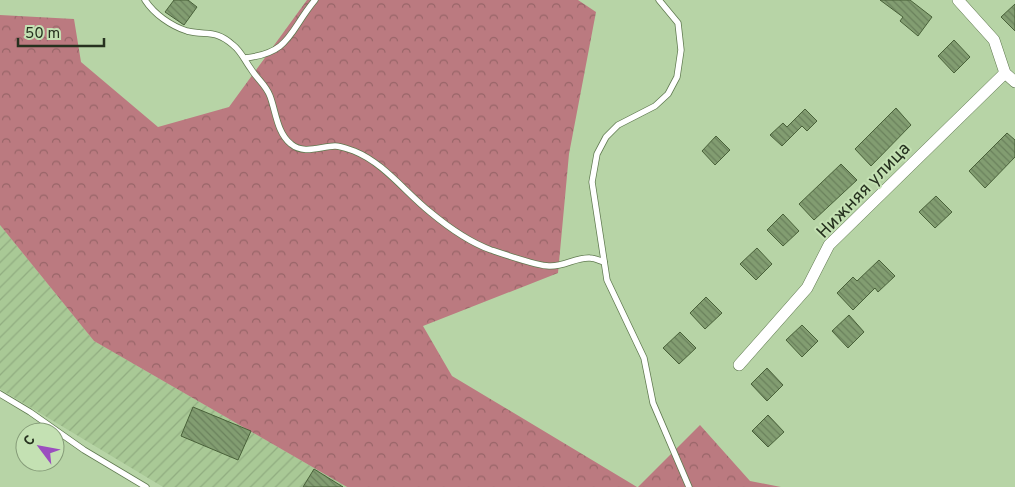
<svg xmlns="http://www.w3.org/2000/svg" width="1015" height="487" font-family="Overpass,sans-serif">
<defs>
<pattern id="industrial-furrows" width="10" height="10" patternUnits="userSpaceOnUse" patternTransform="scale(1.25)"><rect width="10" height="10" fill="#a9c996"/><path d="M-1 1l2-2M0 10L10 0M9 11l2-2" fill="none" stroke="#91ad81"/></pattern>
<pattern id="forest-crowns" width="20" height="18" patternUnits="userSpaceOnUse" patternTransform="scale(1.25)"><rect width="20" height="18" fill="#bb7a80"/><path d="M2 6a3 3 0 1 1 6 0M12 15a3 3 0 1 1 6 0" fill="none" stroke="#986568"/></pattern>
<pattern id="building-back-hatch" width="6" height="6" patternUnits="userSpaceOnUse" patternTransform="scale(1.25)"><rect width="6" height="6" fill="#829d71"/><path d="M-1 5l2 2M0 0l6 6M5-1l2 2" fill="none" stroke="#6a815c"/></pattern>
</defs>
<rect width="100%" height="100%" fill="#b7d4a6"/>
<polygon fill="url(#industrial-furrows)" points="0,225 94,341 347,487 163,487 0,389"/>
<g fill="url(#forest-crowns)">
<polygon points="307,0 578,0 596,12 569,154 558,273 423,326 452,376 637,487 347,487 94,341 0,225 0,15 74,19 81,62 158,127 229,107"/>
<polygon points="700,425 750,481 781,487 638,487"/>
</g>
<g fill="url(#building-back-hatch)" stroke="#496139">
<polygon points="174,0 188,0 197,7 184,25 165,12"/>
<polygon points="880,0 910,0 932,17 918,36 900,21 903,17"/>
<polygon points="1015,4 1015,31 1001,17"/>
<polygon points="954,40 970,57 954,73 938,56"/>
<polygon points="896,108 911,125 871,166 855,149"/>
<polygon points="805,109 817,121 807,131 802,126 782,146 770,135 783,123 787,127"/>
<polygon points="1007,133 1015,140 1015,157 985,188 969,171"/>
<polygon points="716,136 730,150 715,165 702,151"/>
<polygon points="841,164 857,180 814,220 799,204"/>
<polygon points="936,196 952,212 935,228 919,212"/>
<polygon points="783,214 799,231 783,246 767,230"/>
<polygon points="757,248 772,264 756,280 740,264"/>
<polygon points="879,260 895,276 878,292 875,288 853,310 837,293 853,277 857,281"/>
<polygon points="706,297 722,313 705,329 690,313"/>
<polygon points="849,315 864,332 848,348 832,331"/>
<polygon points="802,325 818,341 802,357 786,340"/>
<polygon points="680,332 696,348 679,364 663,348"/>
<polygon points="767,368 783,385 767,401 751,384"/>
<polygon points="193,407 251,431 238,460 181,436"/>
<polygon points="768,415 784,432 768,447 752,431"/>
<polygon points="314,469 343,487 303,487"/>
</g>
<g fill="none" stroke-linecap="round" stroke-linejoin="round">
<g stroke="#607a50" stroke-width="7">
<g id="service">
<path d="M145,0c9,14 26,26 42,31 20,5 28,-2 46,14 8,6 12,16 18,24 6,10 15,16 19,27 6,16 7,37 21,48 13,11 30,2 44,2 6,0 13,3 19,5 30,12 51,41 76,61 18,15 39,30 61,38 12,4 47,16 58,16 15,1 27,-9 41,-8 5,0 10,3 14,4"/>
<polyline points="659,0 678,23 681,50 677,77 668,94 655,106 618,125 606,137 597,154 592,182 607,280 644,358 653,403 689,487"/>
<path d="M245,58c46,-5 44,-27 70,-58"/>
<polyline points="0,394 30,412 84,450 146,487"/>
</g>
</g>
<g stroke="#607a50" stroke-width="12">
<g id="minor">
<polyline points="958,0 994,40 1005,73 1015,82"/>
<polyline points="739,365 807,288 829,245 1005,73"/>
</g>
</g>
<use href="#service" stroke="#fff" stroke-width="5.5"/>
<use href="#minor" stroke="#fff" stroke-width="11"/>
</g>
<g text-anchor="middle" stroke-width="4" stroke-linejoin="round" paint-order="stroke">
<g font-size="18" fill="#26311f" stroke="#c4e1b3">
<text transform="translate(863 190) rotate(-46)" y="6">Нижняя улица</text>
</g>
</g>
<g transform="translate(40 447) rotate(302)"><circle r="24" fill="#c4e1b3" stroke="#859b78"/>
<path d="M0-4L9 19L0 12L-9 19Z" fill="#9b4ebf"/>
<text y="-8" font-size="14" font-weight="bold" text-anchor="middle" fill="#26311f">С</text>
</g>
<path d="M18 38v8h86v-8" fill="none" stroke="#26311f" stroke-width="2.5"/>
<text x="25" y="38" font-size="15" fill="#26311f" stroke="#c4e1b3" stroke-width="4" paint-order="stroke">50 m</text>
</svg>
